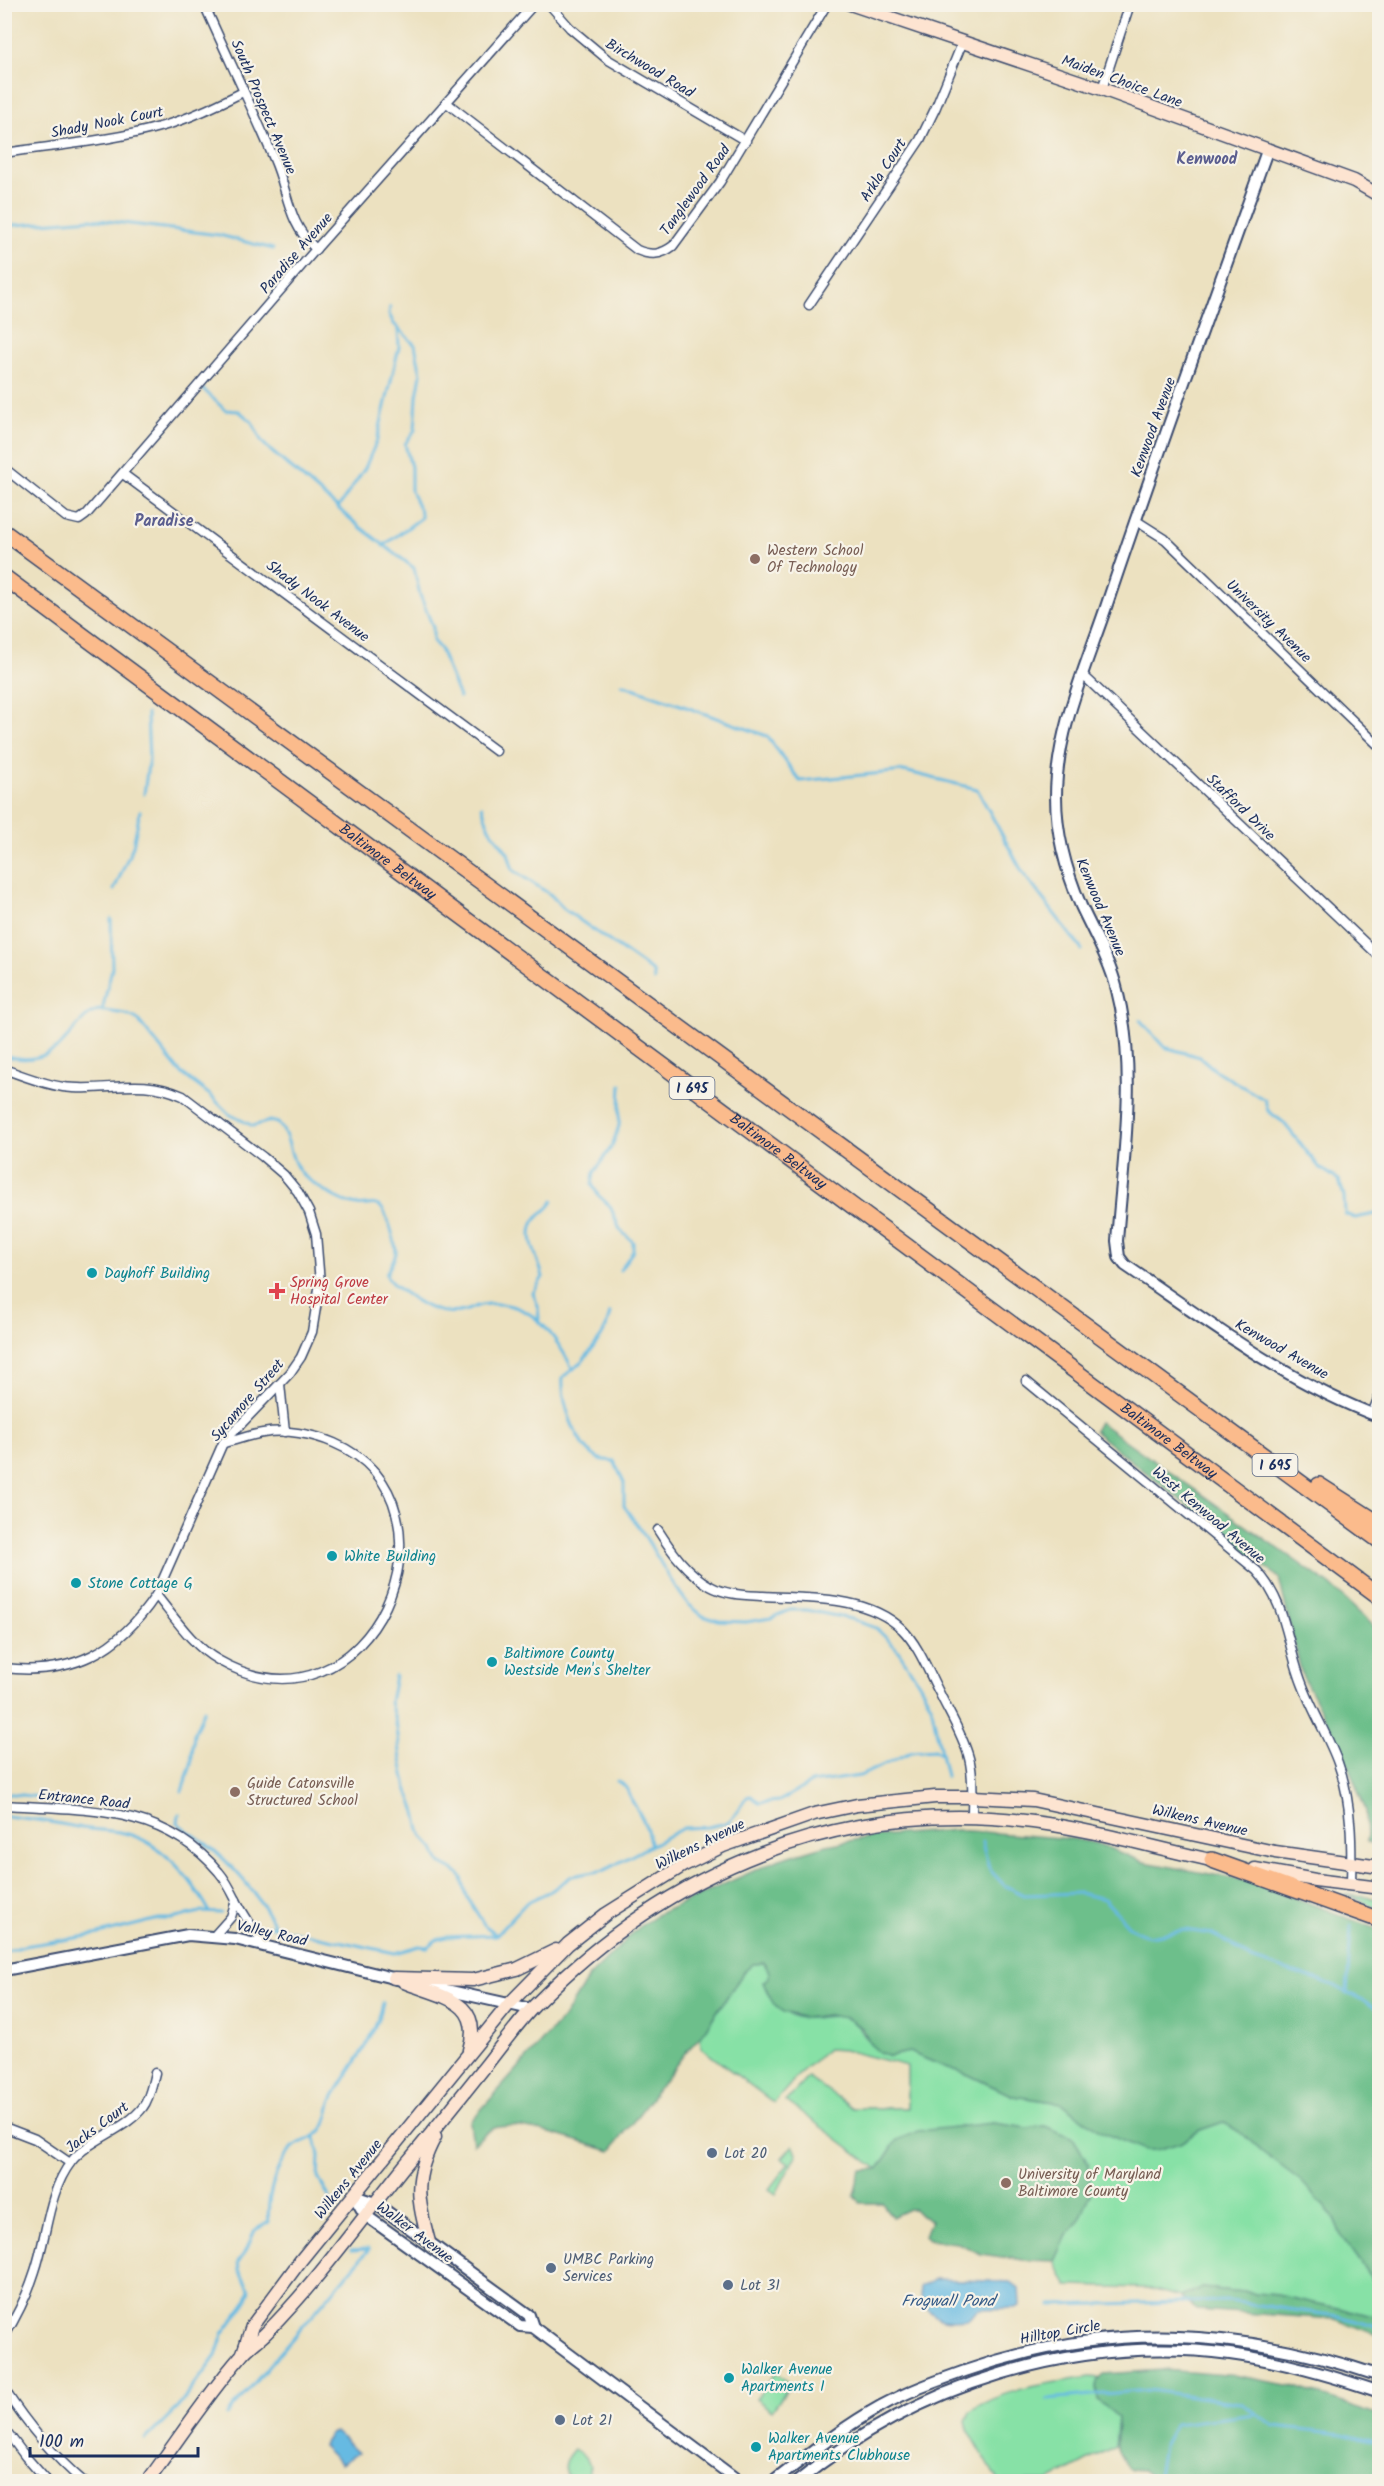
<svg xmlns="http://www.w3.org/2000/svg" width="1384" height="2486" font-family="Kalam,sans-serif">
<rect width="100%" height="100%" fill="#f7f3e8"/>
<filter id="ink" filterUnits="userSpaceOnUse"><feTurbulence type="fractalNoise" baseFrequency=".0167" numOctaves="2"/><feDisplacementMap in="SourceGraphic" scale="12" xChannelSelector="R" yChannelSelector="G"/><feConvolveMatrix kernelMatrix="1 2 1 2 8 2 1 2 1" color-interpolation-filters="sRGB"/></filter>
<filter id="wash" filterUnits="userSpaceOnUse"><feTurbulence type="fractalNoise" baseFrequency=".008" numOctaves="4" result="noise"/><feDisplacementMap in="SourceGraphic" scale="24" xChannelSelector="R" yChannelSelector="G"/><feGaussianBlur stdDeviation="1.35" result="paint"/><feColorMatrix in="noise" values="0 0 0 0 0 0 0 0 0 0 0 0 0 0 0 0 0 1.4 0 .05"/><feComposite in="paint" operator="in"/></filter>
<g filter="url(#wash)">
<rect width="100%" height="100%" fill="#ece1c0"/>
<g fill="#87e1a6" stroke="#518882" stroke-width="1.5">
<polygon points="1346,1895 1379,1899 1379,1908"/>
<path d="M764,1963l5,9v5l-6,5c7,20 22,37 44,36 14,0 29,-5 42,2 16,9 11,13 21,24 5,5 14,9 20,12l19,-4 36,15 24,8 44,21 49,7 39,29 79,11 20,-13 23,-8 20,12 18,17 40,29 31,35 10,22 37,52v28l-102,-22 -76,-7 -20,9 -34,-9 -79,-2 -13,-25 12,-26 10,-11 7,-14 6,-15 -1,-31 -16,-26 -28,-12 -18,2 -34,-5 -96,17 -19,29 -92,-68 22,-24 45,31h54v-42l-63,-16 -16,-1 -27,23 -27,31 -73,-55 -1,-11 43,-64 10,-9z"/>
<polygon points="793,2145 797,2153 776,2194 769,2189 789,2163 782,2158"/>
<polygon points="776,2373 791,2384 772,2411 756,2399"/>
<path d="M1090,2377l9,1 -3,8 2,14 20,17 -3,29 -66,35h-51l-30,-52 -2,-7 4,-11c34,-23 81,-28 120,-34z"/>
<path d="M574,2449l12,8 4,9 -2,8 -7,6 -13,-3c-8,-11 -2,-19 6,-28z"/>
</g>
<g fill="#6dbf8b" stroke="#447774" stroke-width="1.5">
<polygon points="1099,1422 1330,1585 1379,1631 1379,1844 1367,1842 1366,1811 1343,1753 1302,1675 1279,1578 1094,1431"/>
<path d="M956,1830l117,9 23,4 48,19 110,20 125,48v359l-37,-52 -10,-22 -31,-34 -40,-30 -18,-17 -20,-12 -23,8 -20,13 -24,7h-11l-44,-18 -39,-29 -49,-7 -44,-21 -24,-8 -36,-15 -19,4 -11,-4 -9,-8 -8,-16 -16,-10 -18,-3 -23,3 -22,-6 -10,-9 -10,-21 6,-5v-5l-5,-9 -11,1 -10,9 -43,64 -15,16 -74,98c-27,-7 -94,-33 -119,-22 -7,3 -13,11 -19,15l-3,-22 93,-104 25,-40 49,-49 19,-14 124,-56 47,-14 49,-9z"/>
<polygon points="993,2123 1027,2128 1045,2126 1057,2131 1073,2138 1089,2164 1090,2195 1084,2210 1077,2224 1067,2235 1055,2261 1023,2260 981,2254 958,2243 929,2240 925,2236 931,2220 921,2216 914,2209 909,2209 892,2217 882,2203 860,2203 854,2195 860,2170 878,2169 897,2140 918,2131"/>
<polygon points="1201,2288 1277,2295 1379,2317 1379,2336 1336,2319 1197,2310 1181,2297"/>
<path d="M1164,2370l75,6 53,10 87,29v66h-225l-11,-11 -13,-1c-20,-24 -12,-24 -12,-52l-20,-17c-2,-11 -4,-19 5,-26z"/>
</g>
<g fill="#66bae2" stroke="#4074a0" stroke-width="1.5">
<path d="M935,2279l76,3 8,6 1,18 -5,2 -36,1 -12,10c-7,0 -17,2 -24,0 -13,-3 -25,-20 -23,-33z"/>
<polygon points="336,2432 358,2453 341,2464 322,2446 330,2434"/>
</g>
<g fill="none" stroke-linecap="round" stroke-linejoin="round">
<g stroke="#66bae2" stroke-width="3">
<polyline points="4,226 91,219 219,235 273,249"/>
<polyline points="203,389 225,410 239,411 252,422 262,442 271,451 360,527 414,568 420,595 433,627 433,641 440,649 459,697"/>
<polyline points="338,508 365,468 377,440 399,347 398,329"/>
<polyline points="383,546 421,518 421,513 411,491 411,467 405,444 415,430 417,396 421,374 415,345 394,324 389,314 390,307"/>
<polyline points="622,684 767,736 800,781 904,771 977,789 1023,873 1082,950"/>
<polyline points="144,794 149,757 147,714"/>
<polyline points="482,806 489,828 508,853 513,870 551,895 564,909 653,972 654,980"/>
<polyline points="114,890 133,846 140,811"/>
<polyline points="102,1011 112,968 111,919"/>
<polyline points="1140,1020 1164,1047 1200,1057 1215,1070 1265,1100 1268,1111 1283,1122 1319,1167 1339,1180 1344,1196 1345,1214 1355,1218 1380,1213"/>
<path d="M4,1055c22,8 47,3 62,-16 10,-10 18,-24 32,-29l28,4 11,5 43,53 30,23 19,19 24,12 17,-5 8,2c14,15 10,38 26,53 15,12 34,26 53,29 7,2 16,-3 22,1 8,4 17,38 17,47 -1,6 -7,15 -10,21 4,10 14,16 23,22 17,12 33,20 55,15 6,-1 11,-5 17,-6 47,-8 72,26 91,63"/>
<polyline points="620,1270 633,1251 633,1242 620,1230 610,1206 598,1195 592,1184 594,1173 612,1146 619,1126 621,1085"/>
<path d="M610,1313l-4,15 -5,9 -19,25 -19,15c-2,25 12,66 33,80 5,4 12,3 18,4l10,22v23l19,27 29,49 16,22 15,12 16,5 27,1 25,-4 19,-8h17l44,9 25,9 21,21 22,34 12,22 15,72"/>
<path d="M539,1319l-1,-13 -5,-13 10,-16c-4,-17 -18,-39 -9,-55 5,-9 15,-12 19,-21"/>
<polyline points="395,1676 390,1702 397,1728 401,1760 407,1788 416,1812 420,1830 423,1837 434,1849 440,1863 455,1871 462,1878 467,1897 485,1926 496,1935"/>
<path d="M617,1781c11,4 11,13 17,23 9,15 13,21 16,40"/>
<polyline points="182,1791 191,1765 194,1734 204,1710"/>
<polyline points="4,1793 48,1798"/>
<path d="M179,1814l-1,9c8,8 19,13 27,20 25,19 56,54 69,83"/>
<path d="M4,1816c27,2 52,7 78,12 12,2 25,2 37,4 42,7 71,45 91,80"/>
<polyline points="982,1842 989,1869 1004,1885 1024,1895 1079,1893 1104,1899 1131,1928 1149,1936 1186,1930 1211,1934 1231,1944 1251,1959 1333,1985 1380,2009"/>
<polyline points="268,1926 395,1953 419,1946 428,1947 436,1940 446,1937 496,1935 527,1902 551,1891 572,1876 605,1870 683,1828 708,1827 727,1823 734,1816 747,1797 751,1796 759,1803 779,1801 811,1783 860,1776 911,1752 934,1750 942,1755"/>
<polyline points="4,1952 24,1946 95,1935 159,1919 172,1919 200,1912 221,1913"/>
<polyline points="1347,1993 1351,1926"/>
<polyline points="315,2138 319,2155 318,2178 330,2198"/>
<polyline points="351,2250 369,2249"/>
<polyline points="1051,2305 1228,2301 1339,2316 1380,2328"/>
<polyline points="1047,2399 1149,2390 1241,2403 1275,2426 1342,2434 1380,2443"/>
<polyline points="227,2415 369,2249"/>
<path d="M146,2439l32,-32 38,-51 7,-22 23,-32 4,-12 -11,-20 -1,-8 8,-11 9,-21 14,-8c-3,-22 7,-62 26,-76 9,-7 19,-6 27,-16 8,-11 6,-23 12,-34 17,-29 42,-60 49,-93"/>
<polyline points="1157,2482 1163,2446 1175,2424 1255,2414"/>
</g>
</g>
</g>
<g filter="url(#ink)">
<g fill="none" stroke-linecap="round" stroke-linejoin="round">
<g stroke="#3a4a6d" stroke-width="11">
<g id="minor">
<path d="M204,4c23,52 48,103 70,155 15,34 13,64 42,90"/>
<polyline points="549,4 570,28 607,59 746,141"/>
<polyline points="1102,89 1130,4"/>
<path d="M447,103l190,147c14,6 24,5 36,-4l47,-64 107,-178"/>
<path d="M4,153c53,-8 108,-12 159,-27 28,-8 54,-21 80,-34"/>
<polyline points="809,305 920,140 936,107 963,41"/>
<polyline points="4,468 66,517 79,520 86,515 316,249 534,4"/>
<polyline points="123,474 496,751"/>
<polyline points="1135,520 1165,539 1380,747"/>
<polyline points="1084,676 1380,957"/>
<path d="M4,1069c19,7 39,15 59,18 44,6 75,-11 120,9l80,61 21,18 14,17 11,20 7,22 4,49 -8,49 -11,25 -11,16 -67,70 -67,152c-37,56 -84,81 -152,73"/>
<path d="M1026,1381l231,190c28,31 29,66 42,104 10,31 28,58 39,88 14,38 14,82 13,122"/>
<polyline points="280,1384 285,1432"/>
<polyline points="1372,1414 1380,1394"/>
<path d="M658,1530c14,22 28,42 52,56 16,9 35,9 53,10 46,3 103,-1 139,33 17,17 26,42 37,63 10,21 24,43 30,66 5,19 3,40 3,59"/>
<path d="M156,1595c18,22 37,51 62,65 153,88 256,-158 116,-217 -21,-9 -48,-14 -71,-10 -13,2 -26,7 -39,10"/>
<path d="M4,1805c80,5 159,0 215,67 7,8 12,18 17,28 8,16 19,31 29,46"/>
<polyline points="214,1936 231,1917 236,1900"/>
<polyline points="4,2127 35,2139 70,2163"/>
<path d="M4,2337c13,-21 24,-44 31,-66 12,-35 13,-79 36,-109 19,-24 55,-32 72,-55 7,-9 9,-23 12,-34"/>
<polyline points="4,2361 4,2373"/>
<path d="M4,2389c22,34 48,66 80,93"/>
<polyline points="4,2428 25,2456 48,2482"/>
</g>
</g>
<g stroke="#3a4a6d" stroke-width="14">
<g id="tertiary">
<path d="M1267,151c-54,150 -109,301 -160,453 -20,60 -51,127 -51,192 0,39 10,75 25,110 13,28 29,55 36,84 21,82 6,168 0,251l2,16 6,8c81,55 162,118 255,152"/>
<polyline points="4,1970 188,1935 235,1939 401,1980"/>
<polyline points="428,1986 531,2009"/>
<polyline points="354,2196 365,2215 520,2326 533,2327 740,2482"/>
<polyline points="354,2196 375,2203 529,2315 533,2327"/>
<path d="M773,2482c35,-27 70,-55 108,-76 27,-15 56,-25 84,-35 142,-50 274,-43 415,5"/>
<path d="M797,2482c120,-98 279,-148 433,-128 52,7 100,21 150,38"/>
</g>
</g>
<g stroke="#3a4a6d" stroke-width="15">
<g id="secondary">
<polyline points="850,4 1102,89 1354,181 1380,196"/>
<polyline points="1255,1869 1315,1880 1380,1888"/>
<polyline points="394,1978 473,1980 517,1969 556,1950"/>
<path d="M404,1982c37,15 80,18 65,68"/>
<path d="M429,2242c-12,-43 -16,-64 6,-105"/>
<polyline points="243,2353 252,2326 301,2260 509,2004 568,1944 606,1914 684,1865 723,1846 814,1814 857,1805 935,1797 972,1797 1033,1800 1275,1852 1380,1867"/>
<path d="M147,2482c31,-42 60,-87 94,-126 7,-9 17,-15 25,-23 51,-51 94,-112 139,-168 28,-33 55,-67 82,-101 15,-19 30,-40 47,-58 134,-137 307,-209 499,-184 63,8 125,27 187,40"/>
</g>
</g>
<g stroke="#3a4a6d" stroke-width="18">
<g id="motorway">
<polyline points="4,532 1380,1541"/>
<path id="s1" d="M4,577l1376,1020"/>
<polyline points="1319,1485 1380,1524"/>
<polyline points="1212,1860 1380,1920"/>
</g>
</g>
<use href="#minor" stroke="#fff" stroke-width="8"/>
<use href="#tertiary" stroke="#fff" stroke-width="10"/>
<use href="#secondary" stroke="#fde4d1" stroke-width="12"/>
<use href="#motorway" stroke="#fbbb8c" stroke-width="15"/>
</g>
</g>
<g fill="#8d6e63" stroke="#f7f3e8" stroke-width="2">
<circle cx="755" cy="559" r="6"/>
<circle cx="235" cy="1792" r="6"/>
<circle cx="1006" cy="2183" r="6"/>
</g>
<g fill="#0f9aa8" stroke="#f7f3e8" stroke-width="2">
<circle cx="92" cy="1273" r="6"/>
<circle cx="332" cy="1556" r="6"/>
<circle cx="76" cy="1583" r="6"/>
<circle cx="492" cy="1662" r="6"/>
<circle cx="729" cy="2378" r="6"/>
<circle cx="756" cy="2447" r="6"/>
</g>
<path fill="#e0444e" stroke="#f7f3e8" stroke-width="2" d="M274 1282h6v6h6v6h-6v6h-6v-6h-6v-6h6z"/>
<g fill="#5c6f8a" stroke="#f7f3e8" stroke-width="2">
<circle cx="712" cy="2153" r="6"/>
<circle cx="551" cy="2268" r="6"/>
<circle cx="728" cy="2285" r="6"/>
<circle cx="560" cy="2420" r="6"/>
</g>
<g text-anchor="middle" stroke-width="4.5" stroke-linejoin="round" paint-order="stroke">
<g fill="#f7f3e8" stroke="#5d6a87" stroke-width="1.5">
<rect x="669.5" y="1077" width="45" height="22" rx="4.5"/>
<rect x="1252.5" y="1454" width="45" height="22" rx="4.5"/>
</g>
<g font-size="14" font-weight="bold" fill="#1b2f5e">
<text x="692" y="1093">I 695</text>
<text x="1275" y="1470">I 695</text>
</g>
<g font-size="15" fill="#1b2f5e" stroke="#f7f3e8">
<text transform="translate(650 68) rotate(31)" y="5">Birchwood Road</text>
<text transform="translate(1122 81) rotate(20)" y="5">Maiden Choice Lane</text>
<text transform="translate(264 107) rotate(67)" y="5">South Prospect Avenue</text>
<text transform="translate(107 122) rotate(-11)" y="5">Shady Nook Court</text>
<text transform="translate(883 170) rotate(-57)" y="5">Arkla Court</text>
<text transform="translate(695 190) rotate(-54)" y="5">Tanglewood Road</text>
<text transform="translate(296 253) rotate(-49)" y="5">Paradise Avenue</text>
<text transform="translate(1153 427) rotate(-70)" y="5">Kenwood Avenue</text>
<text transform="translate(318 601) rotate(37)" y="5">Shady Nook Avenue</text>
<text transform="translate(1269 621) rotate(44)" y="5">University Avenue</text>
<text transform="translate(1241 807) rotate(44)" y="5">Stafford Drive</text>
<text dy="5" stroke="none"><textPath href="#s1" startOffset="478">Baltimore Beltway</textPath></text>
<text transform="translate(1101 907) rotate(67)" y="5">Kenwood Avenue</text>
<text dy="5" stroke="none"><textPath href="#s1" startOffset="964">Baltimore Beltway</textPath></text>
<text transform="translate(1282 1349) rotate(30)" y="5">Kenwood Avenue</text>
<text transform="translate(247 1400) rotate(-49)" y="5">Sycamore Street</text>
<text dy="5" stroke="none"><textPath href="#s1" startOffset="1450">Baltimore Beltway</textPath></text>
<text transform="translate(1209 1515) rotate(40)" y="5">West Kenwood Avenue</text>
<text transform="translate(84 1799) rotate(6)" y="5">Entrance Road</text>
<text transform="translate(1200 1820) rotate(13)" y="5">Wilkens Avenue</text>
<text transform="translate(700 1844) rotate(-26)" y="5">Wilkens Avenue</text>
<text transform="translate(272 1933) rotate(13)" y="5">Valley Road</text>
<text transform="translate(97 2127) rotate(-37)" y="5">Jacks Court</text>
<text transform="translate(348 2179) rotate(-51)" y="5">Wilkens Avenue</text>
<text transform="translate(415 2232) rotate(37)" y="5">Walker Avenue</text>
<text transform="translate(1060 2332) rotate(-10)" y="5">Hilltop Circle</text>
</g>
<g font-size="15" fill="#785e54" stroke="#f7f3e8" text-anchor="start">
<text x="767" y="555">Western School<tspan x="767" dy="17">Of Technology</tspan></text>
<text x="247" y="1788">Guide Catonsville<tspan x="247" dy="17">Structured School</tspan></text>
<text x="1018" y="2179">University of Maryland<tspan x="1018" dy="17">Baltimore County</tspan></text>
</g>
<g font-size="15" fill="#0d838f" stroke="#f7f3e8" text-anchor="start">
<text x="104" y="1278">Dayhoff Building</text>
<text x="344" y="1561">White Building</text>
<text x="88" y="1588">Stone Cottage G</text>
<text x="504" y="1658">Baltimore County<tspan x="504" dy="17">Westside Men's Shelter</tspan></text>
<text x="741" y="2374">Walker Avenue<tspan x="741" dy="17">Apartments I</tspan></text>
<text x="768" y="2443">Walker Avenue<tspan x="768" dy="17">Apartments Clubhouse</tspan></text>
</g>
<g font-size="15" fill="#be3a42" stroke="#f7f3e8" text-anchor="start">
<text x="290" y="1287">Spring Grove<tspan x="290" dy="17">Hospital Center</tspan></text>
</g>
<g font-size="15" fill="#4e5e75" stroke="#f7f3e8" text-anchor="start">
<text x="724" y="2158">Lot 20</text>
<text x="563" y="2264">UMBC Parking<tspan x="563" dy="17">Services</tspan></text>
<text x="740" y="2290">Lot 31</text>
<text x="572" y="2425">Lot 21</text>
</g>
<g font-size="16" font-weight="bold" fill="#5b5e8f" stroke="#f7f3e8">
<text x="1207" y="164">Kenwood</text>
<text x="164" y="526">Paradise</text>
</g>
<g font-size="16" font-style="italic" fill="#325986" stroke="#f7f3e8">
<text x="948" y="2306">Frogwall Pond</text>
</g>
</g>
<rect width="1384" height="2486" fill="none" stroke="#f7f3e8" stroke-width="24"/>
<path d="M30 2447v9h168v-9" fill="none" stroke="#1b2f5e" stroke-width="3"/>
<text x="39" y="2447" font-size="18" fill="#1b2f5e" stroke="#f7f3e8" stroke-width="4.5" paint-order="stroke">100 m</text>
</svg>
